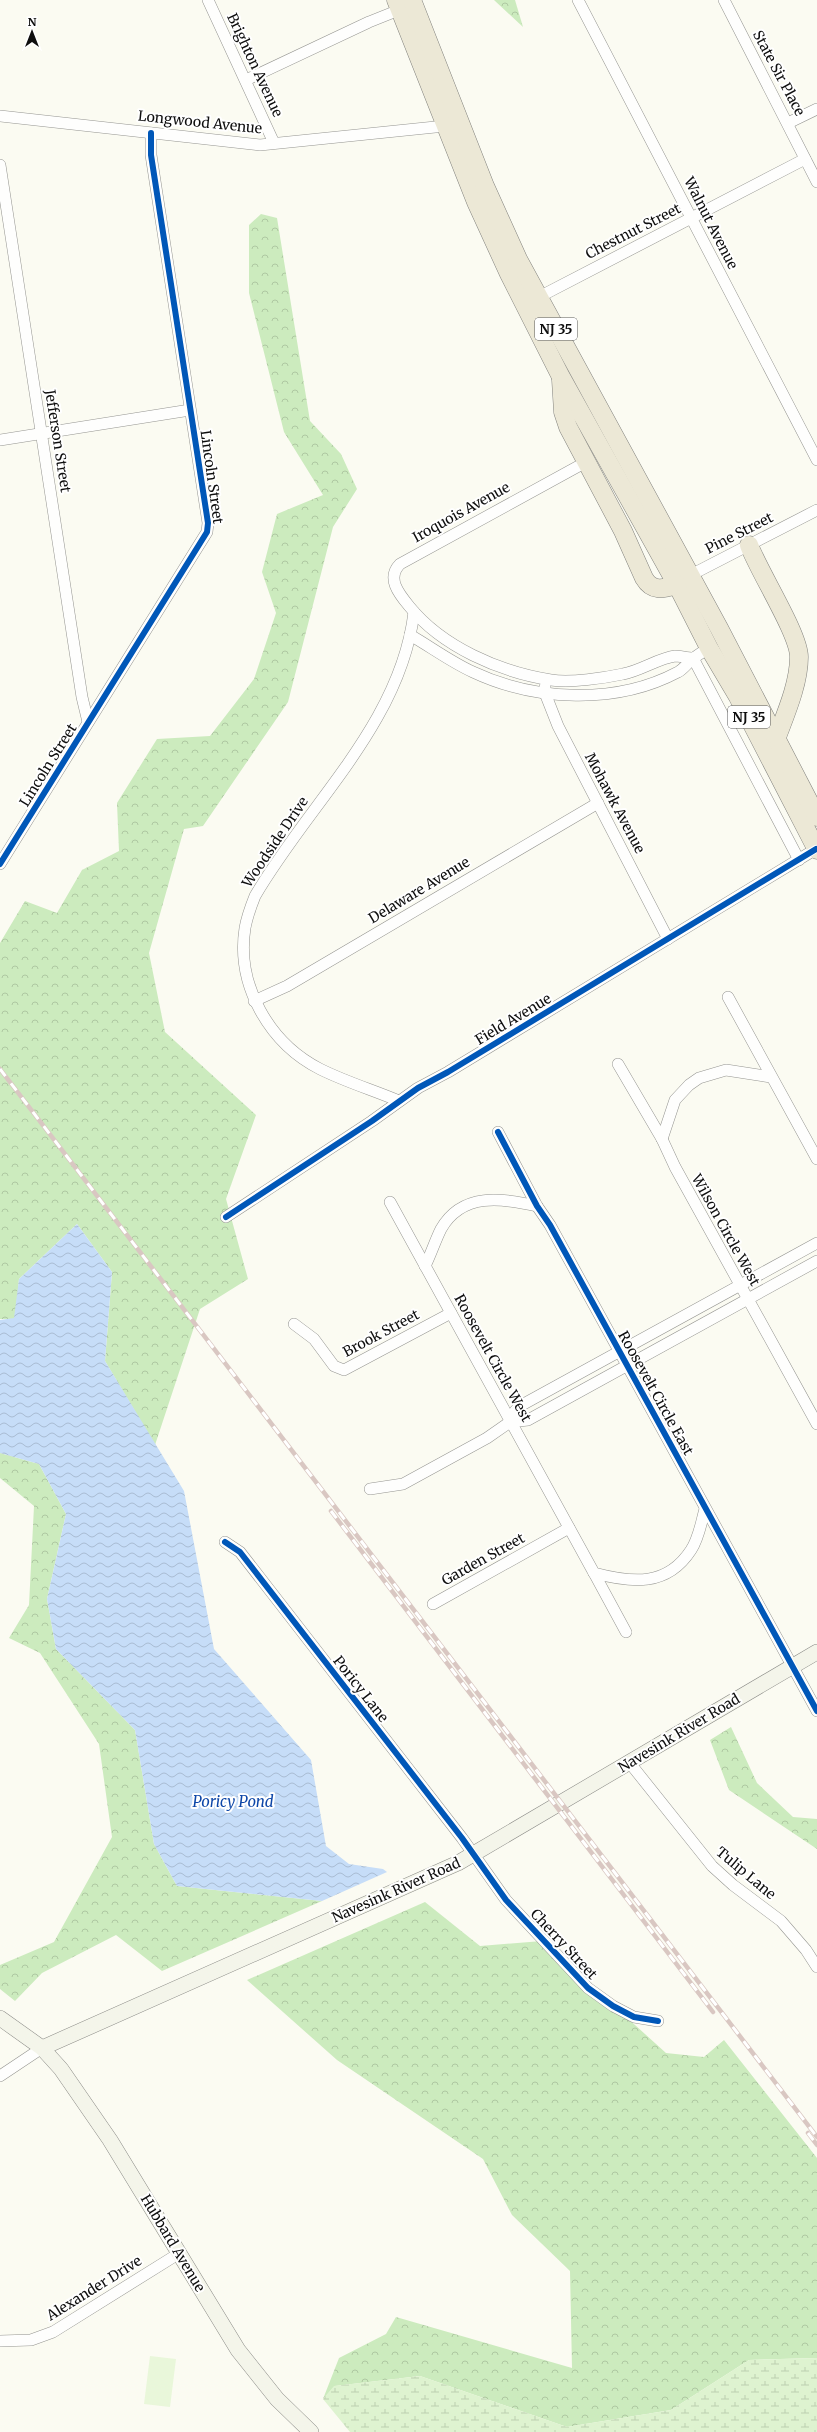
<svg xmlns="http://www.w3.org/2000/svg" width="817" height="2432" font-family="Merriweather,serif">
<defs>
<pattern id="forest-crowns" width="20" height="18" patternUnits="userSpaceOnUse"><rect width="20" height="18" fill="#ccebbe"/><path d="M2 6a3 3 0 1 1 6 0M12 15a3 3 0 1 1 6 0" fill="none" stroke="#aec8a2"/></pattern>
<pattern id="wetland-marsh" width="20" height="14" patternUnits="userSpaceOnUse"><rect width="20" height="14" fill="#def3d0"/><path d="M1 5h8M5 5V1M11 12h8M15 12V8" fill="none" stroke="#bdcfb1"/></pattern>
<pattern id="water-waves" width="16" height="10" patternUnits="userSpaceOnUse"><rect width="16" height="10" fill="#c6ddf8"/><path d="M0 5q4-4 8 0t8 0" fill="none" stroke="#a9bcd3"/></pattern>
</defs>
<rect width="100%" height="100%" fill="#fbfbf2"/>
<g fill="url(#forest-crowns)">
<polygon points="494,0 515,0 523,27"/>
<polygon points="261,214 277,218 310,421 341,454 357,489 333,527 288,702 203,826 184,829 149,953 165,1032 256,1115 226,1199 248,1279 200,1309 155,1445 105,1361 112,1272 77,1224 19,1279 15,1319 0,1319 0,943 25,901 57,913 82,870 119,851 117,803 157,739 210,736 254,679 276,613 262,572 277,514 323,495 284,432 249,293 249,225"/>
<polygon points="0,1453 39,1464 66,1514 47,1599 56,1649 135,1730 154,1844 177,1886 322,1901 162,1971 116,1935 42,1973 15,2001 0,1989 0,1965 54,1942 112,1837 99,1744 40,1653 9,1638 29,1605 34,1506 0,1478"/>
<polygon points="731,1727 757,1783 793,1817 817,1819 817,1849 729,1790 710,1740"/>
<polygon points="425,1902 480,1946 542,1941 666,2053 704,2057 724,2040 817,2158 817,2358 749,2360 671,2410 567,2427 420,2376 335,2386 323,2399 339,2358 386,2334 396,2317 572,2368 570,2271 512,2215 483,2159 337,2060 247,1980"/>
</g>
<polygon fill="url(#wetland-marsh)" points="817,2358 817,2432 350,2432 323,2399 334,2386 420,2376 567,2427 671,2410 749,2360"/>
<polygon fill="#e9f7da" points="150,2356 176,2359 170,2407 144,2404"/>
<polygon fill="url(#water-waves)" points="77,1224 112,1272 105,1361 184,1491 214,1649 311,1760 326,1846 349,1864 383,1869 387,1872 322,1901 177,1886 154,1844 135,1730 56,1649 47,1599 66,1514 39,1464 0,1453 0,1320 14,1318 19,1279"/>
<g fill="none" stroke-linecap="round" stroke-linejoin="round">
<g stroke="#959591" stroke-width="12">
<g id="minor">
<polyline points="208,0 274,143"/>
<polyline points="578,0 817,460"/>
<polyline points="724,0 817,182"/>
<polyline points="246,80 369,22 399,10"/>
<polyline points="0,116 260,145 445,126"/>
<polyline points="788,123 817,109"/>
<polyline points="0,165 82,697 88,722"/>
<polyline points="539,297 805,159"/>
<polyline points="0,440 190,410"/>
<path d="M586,462l-186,102c-14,14 -1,30 9,42 33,41 91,66 142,74 20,3 53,-2 72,-6 17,-3 36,-16 52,-18 5,0 12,2 18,2"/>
<polyline points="685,578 817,510"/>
<path d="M410,635c21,12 41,27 63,37 62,29 143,33 205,0 6,-3 10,-10 16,-14 5,-4 10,-7 15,-10"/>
<polyline points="693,658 799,860"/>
<polyline points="545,687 545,693 558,726 668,939"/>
<polyline points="0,864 207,532 208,523 151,155 151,133"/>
<polyline points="728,997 817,1159"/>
<polyline points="254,1001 287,986 598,803"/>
<polyline points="618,1064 662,1139 675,1167 817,1424"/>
<path d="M399,1101c-26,-11 -53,-19 -79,-32 -51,-26 -84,-84 -75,-141 2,-11 6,-22 10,-32 54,-93 146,-173 159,-284"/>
<polyline points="498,1132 537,1206 550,1225 817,1711"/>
<polyline points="662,1139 675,1100 689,1085 699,1078 726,1070 771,1077"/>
<path d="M390,1202l204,371c38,10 73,14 97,-23 8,-12 10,-27 14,-41"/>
<polyline points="226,1217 372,1121 418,1088 448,1072 816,849"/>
<path d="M425,1266c6,-12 10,-25 16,-37 21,-37 61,-31 96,-23"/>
<polyline points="294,1324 314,1339 334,1366 344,1370 451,1313"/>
<polyline points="510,1422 515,1411 520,1406 817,1243"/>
<polyline points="370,1489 403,1484 487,1438 510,1422 528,1420 817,1261"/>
<polyline points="225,1542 240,1552 462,1838 506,1900 588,1988 613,2006 634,2017 658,2021"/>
<polyline points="594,1573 626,1632"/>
<polyline points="433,1604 569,1528"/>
<polyline points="629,1762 712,1866 733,1885 781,1921 806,1950 817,1967"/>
<polyline points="0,2076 42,2048"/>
<polyline points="0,2341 31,2340 53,2332 178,2254"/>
</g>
</g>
<g stroke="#8b8b87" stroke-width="16">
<g id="secondary">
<polyline points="0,2018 42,2048 61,2069 110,2140 238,2350 277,2399 311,2432"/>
<polyline points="42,2048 458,1863 817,1652"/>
</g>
</g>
<g stroke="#82827e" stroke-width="19">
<g id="trunk">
<polyline points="396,0 476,202 509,274 561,377 677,585 709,648 738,697 817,850"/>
<polyline points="412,0 485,186 518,259 719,628 817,817"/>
<path d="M561,380l2,32 5,15 55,104 21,47c8,14 19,11 33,7"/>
<path d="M749,545c10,27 50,89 50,112 0,26 -13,56 -22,80"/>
</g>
</g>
<use href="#minor" stroke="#fefefd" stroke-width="11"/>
<use href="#secondary" stroke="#f4f5ea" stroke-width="15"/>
<use href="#trunk" stroke="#ece8d6" stroke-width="18"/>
<g stroke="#d9c7c2" stroke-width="4.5">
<g id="rail">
<polyline points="0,1069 817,2137"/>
<polyline points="331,1511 713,2012"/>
<polyline points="808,2133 817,2145"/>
</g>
</g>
<use href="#rail" stroke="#fff" stroke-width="3" stroke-dasharray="9" stroke-linecap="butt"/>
<g stroke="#fff" stroke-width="8">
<g id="cycleway">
<polyline points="0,864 207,532 208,523 151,155 151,133"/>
<polyline points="498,1132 537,1206 550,1225 817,1711"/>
<polyline points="226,1217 372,1121 418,1088 448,1072 816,849"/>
<polyline points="225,1542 240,1552 462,1838 506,1900 588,1988 613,2006 634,2017 658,2021"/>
</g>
</g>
<use href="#cycleway" stroke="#0057b8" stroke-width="6"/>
</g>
<g text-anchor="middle" stroke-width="4" stroke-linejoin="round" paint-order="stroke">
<g fill="#fff" stroke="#565656" stroke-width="1">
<rect x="535" y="318" width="42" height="22" rx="3"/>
<rect x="728" y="706" width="42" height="22" rx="3"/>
</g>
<g font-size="13" font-weight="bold" fill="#0e0e0e">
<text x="556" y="334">NJ 35</text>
<text x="749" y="722">NJ 35</text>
</g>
<g font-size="14" fill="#0e0e0e" stroke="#fff">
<text transform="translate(255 65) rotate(65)" y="5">Brighton Avenue</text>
<text transform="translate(779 73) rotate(62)" y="5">State Sir Place</text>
<text transform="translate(200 122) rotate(6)" y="5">Longwood Avenue</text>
<text transform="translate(711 223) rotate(63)" y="5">Walnut Avenue</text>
<text transform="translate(633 231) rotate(-27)" y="5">Chestnut Street</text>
<text transform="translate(58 441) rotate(81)" y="5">Jefferson Street</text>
<text transform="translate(212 477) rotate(82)" y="5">Lincoln Street</text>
<text transform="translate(461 512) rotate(-29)" y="5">Iroquois Avenue</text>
<text transform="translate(739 533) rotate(-27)" y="5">Pine Street</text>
<text transform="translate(48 765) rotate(-58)" y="5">Lincoln Street</text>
<text transform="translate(615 803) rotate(62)" y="5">Mohawk Avenue</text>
<text transform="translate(275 842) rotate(-56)" y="5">Woodside Drive</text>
<text transform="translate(419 890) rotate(-31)" y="5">Delaware Avenue</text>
<text transform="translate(513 1019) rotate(-31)" y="5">Field Avenue</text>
<text transform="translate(726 1230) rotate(61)" y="5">Wilson Circle West</text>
<text transform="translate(381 1333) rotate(-28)" y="5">Brook Street</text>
<text transform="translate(493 1358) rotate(61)" y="5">Roosevelt Circle West</text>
<text transform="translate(656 1393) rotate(61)" y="5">Roosevelt Circle East</text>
<text transform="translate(483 1559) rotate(-29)" y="5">Garden Street</text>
<text transform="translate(361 1689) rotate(52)" y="5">Poricy Lane</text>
<text transform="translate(679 1733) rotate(-31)" y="5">Navesink River Road</text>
<text transform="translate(746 1873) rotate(40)" y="5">Tulip Lane</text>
<text transform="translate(396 1890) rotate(-24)" y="5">Navesink River Road</text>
<text transform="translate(564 1944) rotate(47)" y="5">Cherry Street</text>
<text transform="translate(173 2243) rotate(59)" y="5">Hubbard Avenue</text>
<text transform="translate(94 2288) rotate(-32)" y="5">Alexander Drive</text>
</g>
<g font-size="15" font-style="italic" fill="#0e47a8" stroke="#fff">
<text x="233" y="1807">Poricy Pond</text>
</g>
</g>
<g transform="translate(32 32)" stroke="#ffffff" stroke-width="3" paint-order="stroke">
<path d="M0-3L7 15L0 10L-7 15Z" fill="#0e0e0e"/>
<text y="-6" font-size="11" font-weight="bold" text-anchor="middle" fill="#0e0e0e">N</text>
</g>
</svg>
